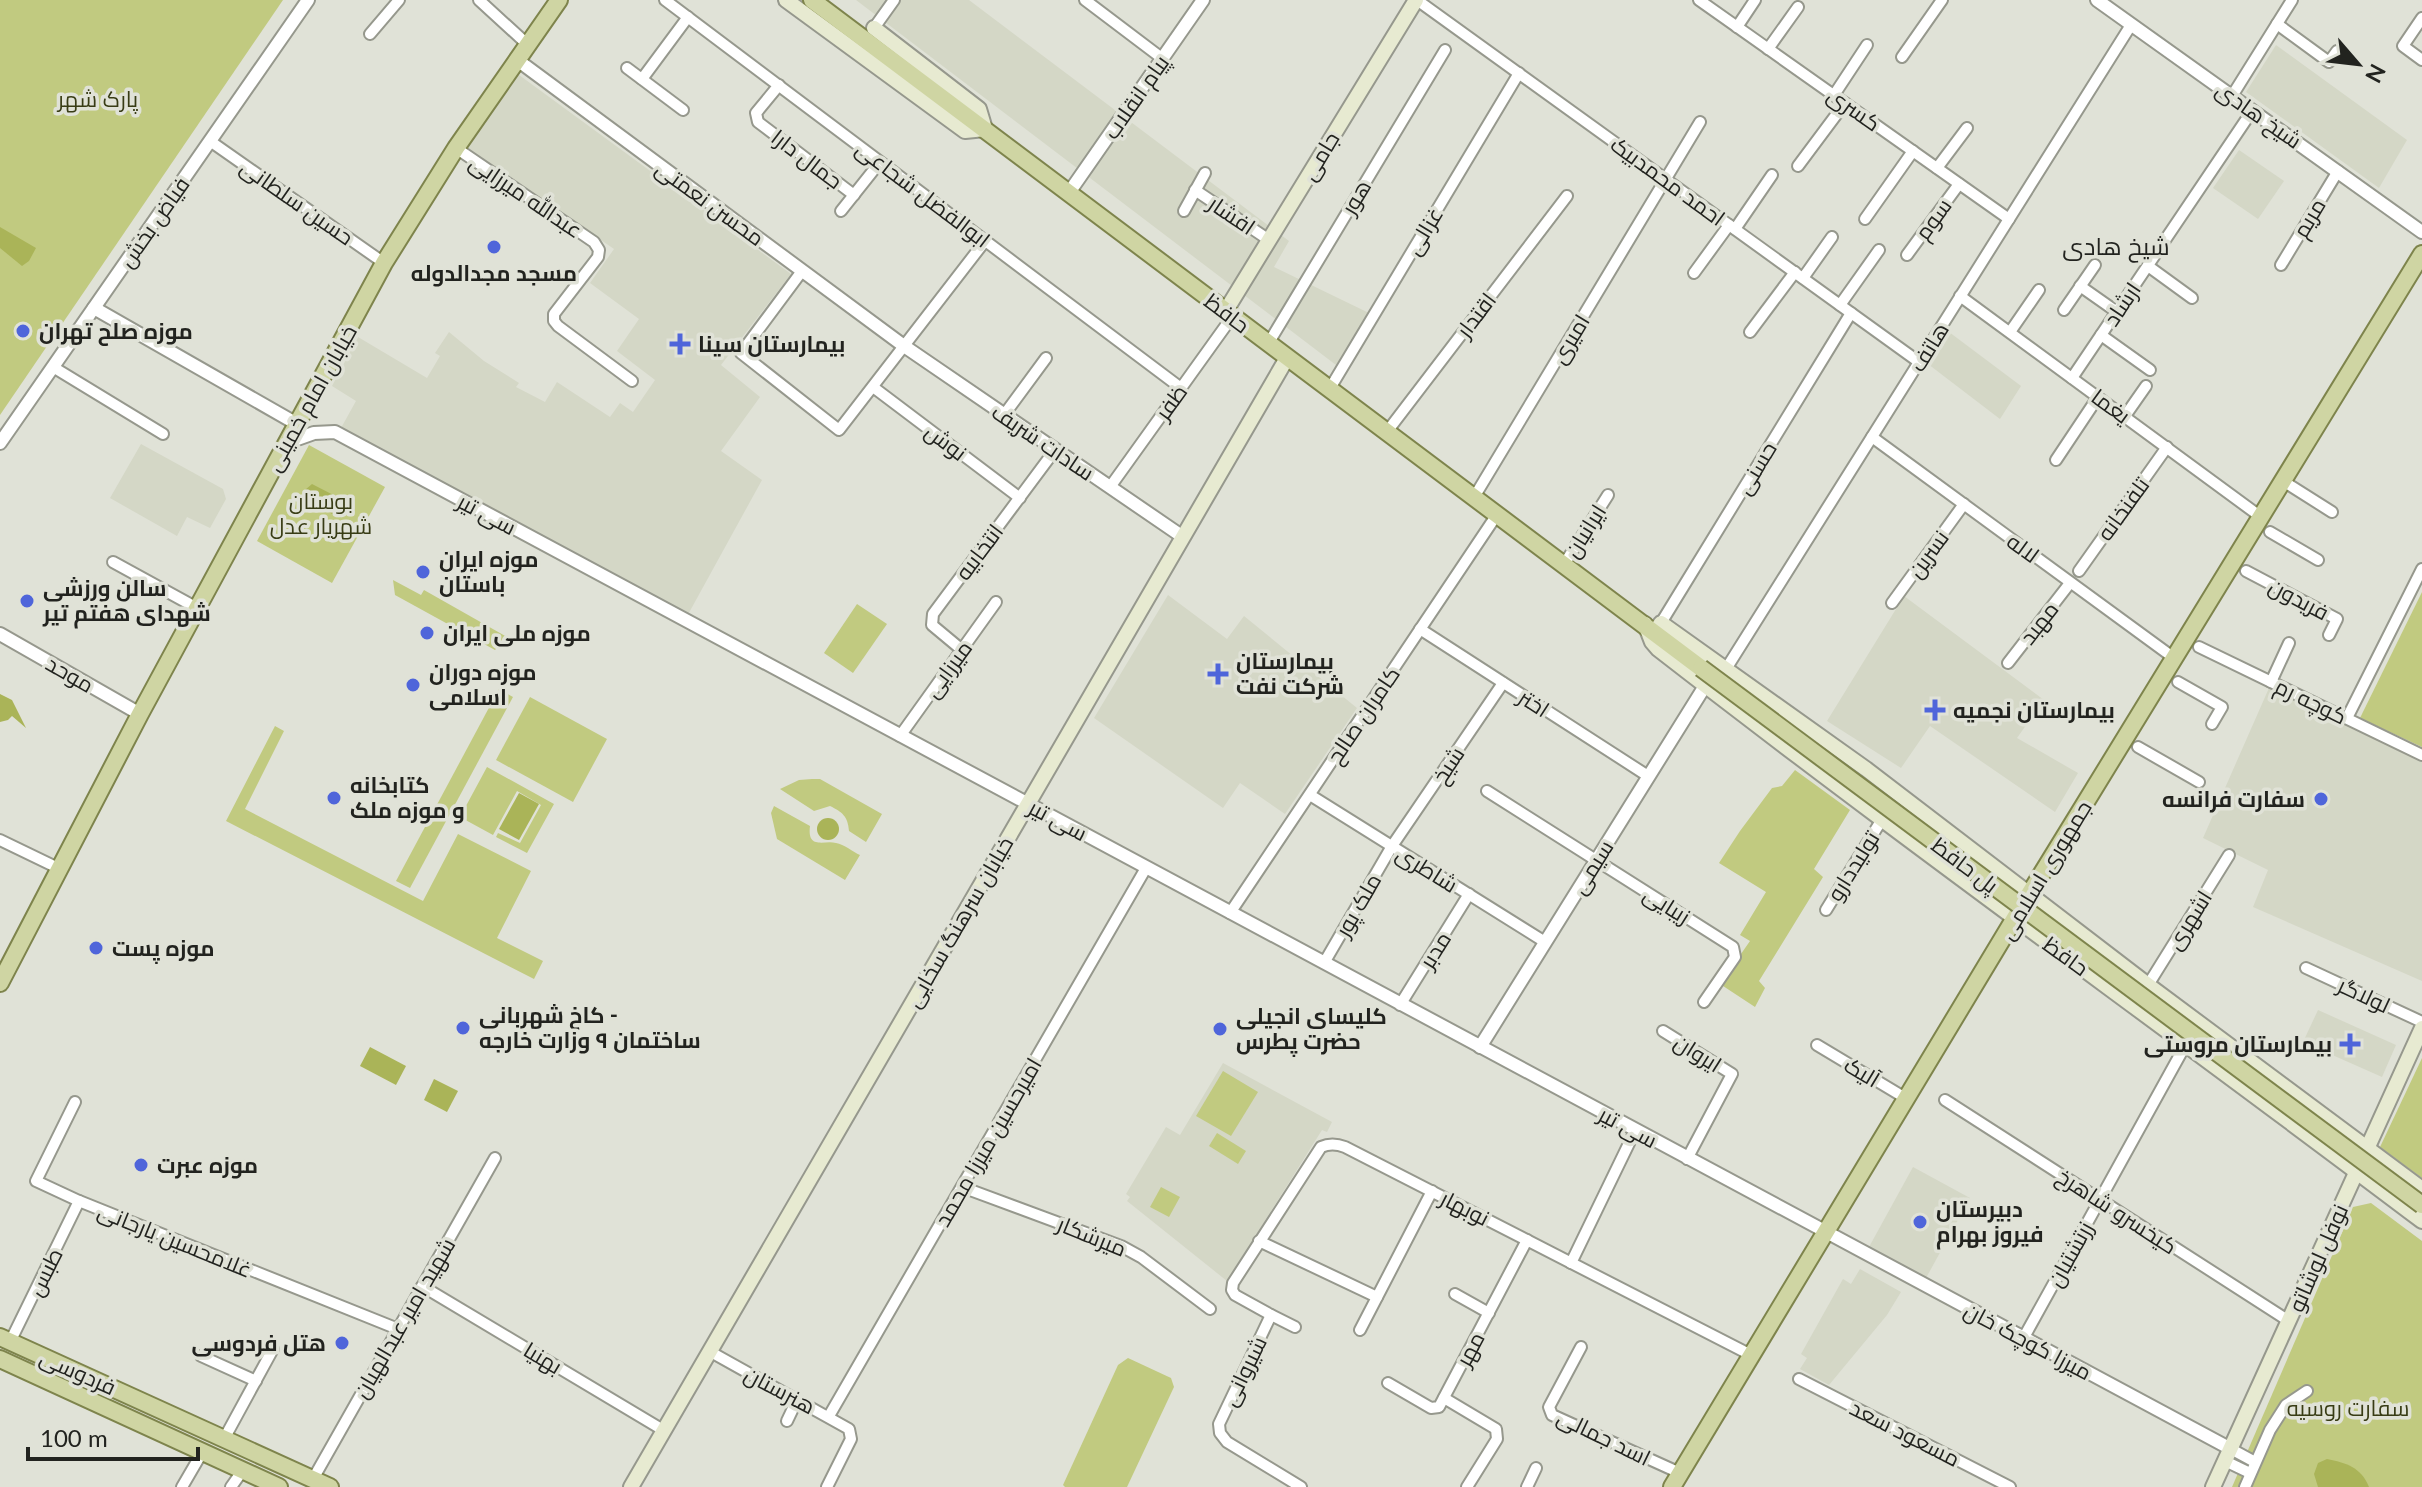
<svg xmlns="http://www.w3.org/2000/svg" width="2422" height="1487" font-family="Lato,Cairo,sans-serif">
<rect width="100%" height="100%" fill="#e0e2d7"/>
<g fill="#d4d7c6">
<polygon points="856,0 969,0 1289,241 1274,267 1369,313 1336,365"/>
<polygon points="2276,45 2407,140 2379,188 2246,92"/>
<polygon points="515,72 791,274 721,365 760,397 721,451 762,480 685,620 341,428 356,401 332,386 358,337 427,378 440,356 435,353 449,332 484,361 519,383 516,387 545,402 557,382 610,417 620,403 633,412 655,380 617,351 639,319 590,283 614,249 465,146"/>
<polygon points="2239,150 2284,181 2258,219 2213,188"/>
<polygon points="1949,332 2021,386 2000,419 1928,364"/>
<polygon points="141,444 223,489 226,499 210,528 187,517 177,536 110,498"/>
<polygon points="1168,595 1227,639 1244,616 1357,708 1285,814 1240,783 1223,808 1094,718"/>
<polygon points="1904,596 2044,700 2017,738 2078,773 2055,812 1930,726 1901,768 1827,721"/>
<polygon points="2269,688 2422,761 2422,981 2253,907 2268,870 2203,838"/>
<polygon points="2318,1010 2396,1045 2382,1077 2303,1042"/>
<polygon points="1223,1063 1332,1122 1327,1132 1322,1130 1227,1281 1127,1201 1130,1197 1126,1194 1166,1127 1180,1135"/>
<polygon points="1913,1167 1970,1198 1926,1278 1869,1247"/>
<polygon points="1860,1269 1901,1292 1887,1315 1829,1385 1800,1369 1807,1358 1801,1354 1843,1279 1851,1284"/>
</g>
<g fill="#c1ca80">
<polygon points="0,0 283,0 0,415"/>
<polygon points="309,445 385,487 332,583 257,541"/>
<polygon points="393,580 421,595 424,590 507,637 495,650 395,595"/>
<polygon points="2422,592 2422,747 2360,718"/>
<polygon points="857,604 887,624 853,673 824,653"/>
<polygon points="499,689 513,697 410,888 396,881"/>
<polygon points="530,697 607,739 573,802 496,760"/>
<polygon points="275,726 284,731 245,809 423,901 458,834 531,871 497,938 543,961 534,979 226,821"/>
<polygon points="487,767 554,804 527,853 496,837 498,833 520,843 541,805 517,791 493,835 460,817"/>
<polygon points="1795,770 1850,810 1814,869 1823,877 1759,981 1765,988 1755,1007 1720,984 1750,941 1740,935 1766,892 1719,863 1740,831 1772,788 1782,786"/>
<path d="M812,779h8l62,35 -16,28 -17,-11c-1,-15 -7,-19 -19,-25l-16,5 -34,-22 19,-9z"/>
<path d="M774,806l36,20c-3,24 14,14 26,17 8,1 17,9 24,12l-15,25 -68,-41 -6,-26z"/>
<polygon points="2422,1058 2422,1178 2380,1147"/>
<polygon points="1223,1071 1258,1092 1231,1136 1196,1116"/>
<polygon points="1217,1133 1246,1151 1238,1164 1209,1146"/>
<polygon points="1161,1187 1180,1197 1169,1217 1150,1207"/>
<polygon points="2371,1203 2422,1241 2422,1487 2232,1487 2353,1207"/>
<polygon points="1128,1358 1171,1378 1174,1387 1127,1487 1065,1487 1063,1485 1118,1365"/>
</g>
<g fill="#aab458">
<polygon points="0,227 36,248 29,261 22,266 0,248"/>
<polygon points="312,484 347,502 347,512 340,518 303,499 305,490"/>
<polygon points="0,694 12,700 26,728 12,716 8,720 0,722"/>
<polygon points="519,793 539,804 519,840 499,829"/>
<circle cx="828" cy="829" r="11"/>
<polygon points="370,1047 406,1066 396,1085 360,1066"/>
<polygon points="434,1079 458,1091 447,1112 424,1100"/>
<path d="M2327,1459c19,4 34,8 42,28h-51l-4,-13 4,-11z"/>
</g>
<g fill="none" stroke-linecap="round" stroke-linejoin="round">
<g stroke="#96988d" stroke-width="14">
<g id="minor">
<polyline points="479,0 527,44"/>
<polyline points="665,0 1181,388"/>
<polyline points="1085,0 1163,59"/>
<polyline points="1417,0 1919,362"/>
<polyline points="1699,0 2009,219"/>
<polyline points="2422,18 2403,46 2422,60"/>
<polyline points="2277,24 2329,62 2337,51"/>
<polyline points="1737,27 1755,0"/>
<polyline points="874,28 894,0"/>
<polyline points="370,34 399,0"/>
<polyline points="1768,49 1798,7"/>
<polyline points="1902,57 1942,0"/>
<polyline points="627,68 683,110"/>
<polyline points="642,79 688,17"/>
<polyline points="779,85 756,113 758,122 854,195"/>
<polyline points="1834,95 1867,45"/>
<polyline points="2232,96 2292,0"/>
<polyline points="210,141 384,263"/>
<polyline points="456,148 594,242 599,250 598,257 554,314 554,321 558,326 632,381"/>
<polyline points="1798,166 1845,103"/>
<polyline points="1937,168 1967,128"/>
<polyline points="1195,190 1269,240"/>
<polyline points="841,211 880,162"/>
<polyline points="1184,211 1205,173"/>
<polyline points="1865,219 1913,151"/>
<polyline points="1735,229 1772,175"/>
<polyline points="1907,255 1959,184"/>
<polyline points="2281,265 2338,171"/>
<polyline points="2148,266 2192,298"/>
<polyline points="802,271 741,353 839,430 985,241"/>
<polyline points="1694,273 1729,225"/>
<polyline points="1803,278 1832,237"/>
<polyline points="2080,286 2117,312"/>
<polyline points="1960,296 2261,517"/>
<polyline points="1840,305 1879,250"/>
<polyline points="2064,310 2095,265"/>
<polyline points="1750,332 1795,272"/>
<polyline points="2010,332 2039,290"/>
<polyline points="2101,335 2150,370"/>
<polyline points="1268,344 1445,50"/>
<polyline points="53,367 163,434"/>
<polyline points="2072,378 2252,111"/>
<polyline points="873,387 1020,498"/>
<polyline points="1329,390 1519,73"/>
<polyline points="1004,415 1046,358"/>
<polyline points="2125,416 2146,386"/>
<polyline points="1386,433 1567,196"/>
<polyline points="1872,437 2174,658"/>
<polyline points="2056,460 2098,397"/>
<polyline points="2283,481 2332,512"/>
<polyline points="1110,487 1232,317"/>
<polyline points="1473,499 1700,122"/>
<polyline points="2270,532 2318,560"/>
<polyline points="113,562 197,608"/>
<polyline points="1563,566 1608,495"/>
<polyline points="2079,571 2167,447"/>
<polyline points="2246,571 2337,619 2329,635"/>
<polyline points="1892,603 1964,504"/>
<polyline points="1661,623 1851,313"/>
<polyline points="1420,629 1648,776"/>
<polyline points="2199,647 2422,755"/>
<polyline points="962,650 932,625 933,614 1055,450"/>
<polyline points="2008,663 2070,583"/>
<polyline points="1726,669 2131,25"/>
<polyline points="2178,682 2222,707 2212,724"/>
<polyline points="2271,682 2289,643"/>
<polyline points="2347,718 2422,569"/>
<polyline points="900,736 996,602"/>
<polyline points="2138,747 2199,782"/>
<polyline points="1487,791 1733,947 1735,957 1704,1002"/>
<polyline points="1310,795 1545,942"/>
<polyline points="0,840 58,868"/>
<polyline points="1826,910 1881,821"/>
<polyline points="1230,913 1496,516"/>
<polyline points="1324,963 1392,846 1503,683"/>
<polyline points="2306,968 2422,1022"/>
<polyline points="2148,985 2229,855"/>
<polyline points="1400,1005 1469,894"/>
<polyline points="1663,1031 1732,1074 1687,1159"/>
<polyline points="1817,1045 1907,1099"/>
<polyline points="1945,1100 2289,1321"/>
<polyline points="75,1102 36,1181 79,1201 398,1329"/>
<polyline points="962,1187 1121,1246 1141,1257 1210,1309"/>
<polyline points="1259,1241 1377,1297"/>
<polyline points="1571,1263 1635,1131"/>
<polyline points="422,1286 663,1430"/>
<polyline points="1455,1294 1489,1313"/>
<polyline points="1271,1315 1295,1327"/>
<polyline points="1360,1330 1432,1191"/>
<polyline points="2023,1339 2186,1044"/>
<polyline points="10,1342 79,1201"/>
<polyline points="1581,1347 1549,1407 1552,1415 1680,1473"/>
<polyline points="709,1351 849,1429 851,1439 827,1487"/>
<polyline points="201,1356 256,1381"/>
<polyline points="1799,1379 2010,1487"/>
<polyline points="1388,1383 1431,1408 1439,1407 1527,1240"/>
<polyline points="1444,1398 1496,1429 1497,1439 1467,1487"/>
<polyline points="829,1416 1146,868"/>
<polyline points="787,1421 797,1400"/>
<polyline points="224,1439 273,1349"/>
<polyline points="2231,1449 2255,1462"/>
<polyline points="2225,1461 2250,1473"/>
<polyline points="313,1479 495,1158"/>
<polyline points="182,1487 203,1451"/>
<polyline points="231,1487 243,1470"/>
<path d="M1301,1487l-74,-45 -7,-9 -1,-9 52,-109 -36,-20 -3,-5 1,-7 88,-136c9,-4 16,-3 24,0l406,208"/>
<polyline points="1527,1487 1536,1468"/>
<polyline points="2245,1487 2270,1430 2286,1405 2307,1391"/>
</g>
</g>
<g stroke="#96988d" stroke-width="16">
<g id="tertiary">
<polyline points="2097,0 2422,232"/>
<polyline points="516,59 904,346 1183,537"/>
<polyline points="1068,194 1203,0"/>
<polyline points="94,308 297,424"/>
<polyline points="0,443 308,0"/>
<polyline points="286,443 314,433 335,432 2231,1449"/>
<polyline points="0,634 140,714"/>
<polyline points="1480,1047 1705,686"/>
</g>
</g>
<g stroke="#96988d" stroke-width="18">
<g id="secondary">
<polyline points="786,0 965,131 985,129 979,109 874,28"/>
<polyline points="1225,312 1416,0"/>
<path d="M1645,624l7,18 6,7c251,195 510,380 764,572"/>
<polyline points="1655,632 1661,623 1866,769 2148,985 2422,1189"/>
<polyline points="631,1487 1287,358"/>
<polyline points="2213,1487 2422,1028"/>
</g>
</g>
<g stroke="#7e844c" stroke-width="20">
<g id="primary">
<polyline points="812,0 1701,668"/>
<polyline points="0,983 140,714 384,263 456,148 559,0"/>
<polyline points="0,1337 330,1487"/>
<polyline points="0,1359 279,1487"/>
<polyline points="1672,1487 2030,893 2422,254"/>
</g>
</g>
<use href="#minor" stroke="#fff" stroke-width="10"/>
<use href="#tertiary" stroke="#fff" stroke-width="12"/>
<use href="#secondary" stroke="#e7ead1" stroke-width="14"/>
<use href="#primary" stroke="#cfd5a3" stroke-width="16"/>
<g stroke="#7e844c" stroke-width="20" stroke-linecap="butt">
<polyline id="primary-bridge" points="1701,668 2422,1205"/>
</g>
<use href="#primary-bridge" stroke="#cfd5a3" stroke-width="16"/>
</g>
<g fill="#4f65da" stroke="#e0e2d7" stroke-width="3">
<circle cx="494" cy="247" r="8"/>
<circle cx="23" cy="331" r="8"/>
<path d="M676 332h8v8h8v8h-8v8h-8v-8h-8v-8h8z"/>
<circle cx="423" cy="572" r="8"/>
<circle cx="27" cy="601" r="8"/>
<circle cx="427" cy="633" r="8"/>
<path d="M1214 662h8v8h8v8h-8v8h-8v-8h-8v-8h8z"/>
<circle cx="413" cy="685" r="8"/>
<path d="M1931 698h8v8h8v8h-8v8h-8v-8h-8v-8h8z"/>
<circle cx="334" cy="798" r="8"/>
<circle cx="2321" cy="799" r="8"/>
<circle cx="96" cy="948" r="8"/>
<circle cx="463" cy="1028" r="8"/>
<circle cx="1220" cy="1029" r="8"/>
<path d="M2346 1032h8v8h8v8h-8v8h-8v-8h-8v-8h8z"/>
<circle cx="141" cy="1165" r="8"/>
<circle cx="1920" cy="1222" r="8"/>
<circle cx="342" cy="1343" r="8"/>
</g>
<g text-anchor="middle" stroke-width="7" stroke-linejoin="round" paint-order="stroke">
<g font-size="22" fill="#22231f" stroke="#e0e2d7">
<text transform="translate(1136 97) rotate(-55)" y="8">پیام انقلاب</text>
<text transform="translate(1854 109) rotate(35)" y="8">کسری</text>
<text transform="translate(2259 115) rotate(35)" y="8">شیخ هادی</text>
<text transform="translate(1320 156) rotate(-59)" y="8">جامی</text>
<text transform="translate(807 159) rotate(37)" y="8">جمال دارا</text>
<text transform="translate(1668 181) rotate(36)" y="8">احمد محمدبیک</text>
<text transform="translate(923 194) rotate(37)" y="8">ابوالفضل شجاعی</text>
<text transform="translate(526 196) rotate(34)" y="8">عبدالله میرزایی</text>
<text transform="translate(1356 197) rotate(-59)" y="8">هور</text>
<text transform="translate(297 202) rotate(35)" y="8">حسین سلطانی</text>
<text transform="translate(710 203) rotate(36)" y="8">محسن نعمتی</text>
<text transform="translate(1232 215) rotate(34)" y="8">افشار</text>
<text transform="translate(2309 218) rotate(-59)" y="8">مریم</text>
<text transform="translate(1933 219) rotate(-54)" y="8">سوم</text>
<text transform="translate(154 222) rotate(-55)" y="8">فیاض بخش</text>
<text transform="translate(1424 231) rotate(-59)" y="8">غزالی</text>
<text transform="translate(2122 304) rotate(-56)" y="8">ارشاد</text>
<text transform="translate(1227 313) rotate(37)" y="8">حافظ</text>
<text transform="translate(1476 315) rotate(-53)" y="8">اقتدار</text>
<text transform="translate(1570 339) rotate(-59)" y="8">امیری</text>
<text transform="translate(1929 347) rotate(-58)" y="8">هاتف</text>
<text transform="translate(311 398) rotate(-61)" y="8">خیابان امام خمینی</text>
<text transform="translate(1171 402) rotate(-54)" y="8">ظفر</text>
<text transform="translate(2111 406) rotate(36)" y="8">یغما</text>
<text transform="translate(946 442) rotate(37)" y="8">نوش</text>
<text transform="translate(1043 442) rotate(34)" y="8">سادات شریف</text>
<text transform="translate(1756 468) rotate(-59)" y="8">حسنی</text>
<text transform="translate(2123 509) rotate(-54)" y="8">تلفنخانه</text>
<text transform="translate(487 514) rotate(28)" y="8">سی تیر</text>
<text transform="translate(1585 531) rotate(-58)" y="8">ایرانیان</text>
<text transform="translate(2023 548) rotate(36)" y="8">لاله</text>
<text transform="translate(979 552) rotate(-53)" y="8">انتخابیه</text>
<text transform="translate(1928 554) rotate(-54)" y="8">نسرین</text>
<text transform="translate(2299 599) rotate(28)" y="8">فریدون</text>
<text transform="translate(2039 623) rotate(-52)" y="8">مهبد</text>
<text transform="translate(948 669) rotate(-54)" y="8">میرزایی</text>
<text transform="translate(70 674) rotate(30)" y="8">موحد</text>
<text transform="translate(2311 701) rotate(26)" y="8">کوچه رم</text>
<text transform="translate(1534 703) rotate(33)" y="8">اختر</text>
<text transform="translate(1363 715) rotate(-56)" y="8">کامران صالح</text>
<text transform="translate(1448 765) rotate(-56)" y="8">شیخ</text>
<text transform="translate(1058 820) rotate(28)" y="8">سی تیر</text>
<text transform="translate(1965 865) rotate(37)" y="8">پل حافظ</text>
<text transform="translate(1853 866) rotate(-58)" y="8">تولیددارو</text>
<text transform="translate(1592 867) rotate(-58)" y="8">سیمی</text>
<text transform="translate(1427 869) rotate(32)" y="8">شاطری</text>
<text transform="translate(2045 870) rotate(-59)" y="8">جمهوری اسلامی</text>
<text transform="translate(1358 905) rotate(-60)" y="8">ملک پور</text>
<text transform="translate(1667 905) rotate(32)" y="8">زیبایی</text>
<text transform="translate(2189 920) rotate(-58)" y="8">اشهری</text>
<text transform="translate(959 922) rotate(-60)" y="8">خیابان سرهنگ سخایی</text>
<text transform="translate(1435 950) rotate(-58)" y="8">مدبر</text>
<text transform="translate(2066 956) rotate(36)" y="8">حافظ</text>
<text transform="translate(2364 995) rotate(25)" y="8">لولاگر</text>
<text transform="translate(1698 1053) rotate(32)" y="8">ایروان</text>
<text transform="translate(1862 1072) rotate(31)" y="8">آلیک</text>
<text transform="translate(1628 1127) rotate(28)" y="8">سی تیر</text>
<text transform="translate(988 1142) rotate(-60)" y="8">امیرحسین میرزا محمد</text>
<text transform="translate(1465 1208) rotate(27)" y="8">نوبهار</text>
<text transform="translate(2117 1211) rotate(33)" y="8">کیخسرو شاهرخ</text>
<text transform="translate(1092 1236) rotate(22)" y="8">میرشکار</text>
<text transform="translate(175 1240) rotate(22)" y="8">غلامحسین یارجانی</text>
<text transform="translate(2070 1254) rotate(-61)" y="8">زرتشتیان</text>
<text transform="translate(2318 1258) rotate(-66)" y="8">نوفل لوشاتو</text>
<text transform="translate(45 1272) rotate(-63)" y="8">طبس</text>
<text transform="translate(404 1318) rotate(-60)" y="8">شهید امیر عبدالهیان</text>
<text transform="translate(2028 1341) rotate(28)" y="8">میرزا کوچک خان</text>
<text transform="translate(1470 1349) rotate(-62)" y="8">مهر</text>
<text transform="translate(543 1358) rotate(31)" y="8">بهنیا</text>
<text transform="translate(1244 1371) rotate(-64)" y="8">شیروانی</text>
<text transform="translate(78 1372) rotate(24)" y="8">فردوسی</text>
<text transform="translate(780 1390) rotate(28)" y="8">هنرستان</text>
<text transform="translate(1905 1433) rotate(27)" y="8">مسعود سعد</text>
<text transform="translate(1604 1437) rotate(26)" y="8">اسد جمالی</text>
</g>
<g font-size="22" fill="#383c15" stroke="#e0e2d7">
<text x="98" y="107">پارک شهر</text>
<text x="321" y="509">بوستان<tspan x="321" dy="25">شهریار عدل</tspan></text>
<text x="2348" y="1416">سفارت روسیه</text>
</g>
<g font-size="22" font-weight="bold" fill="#22231f" stroke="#e0e2d7" text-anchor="start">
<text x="494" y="281" text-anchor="middle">مسجد مجدالدوله</text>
<text x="39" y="339">موزه صلح تهران</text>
<text x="698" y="352">بیمارستان سینا</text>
<text x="439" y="567">موزه ایران<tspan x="439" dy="25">باستان</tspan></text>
<text x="43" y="596">سالن ورزشی<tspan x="43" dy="25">شهدای هفتم تیر</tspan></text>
<text x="443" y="641">موزه ملی ایران</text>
<text x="1236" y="669">بیمارستان<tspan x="1236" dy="25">شرکت نفت</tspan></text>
<text x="429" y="680">موزه دوران<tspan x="429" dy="25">اسلامی</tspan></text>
<text x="1953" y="718">بیمارستان نجمیه</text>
<text x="350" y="793">کتابخانه<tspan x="350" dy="25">و موزه ملک</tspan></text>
<text x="2305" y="807" text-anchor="end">سفارت فرانسه</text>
<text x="112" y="956">موزه پست</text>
<text x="479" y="1023">کاخ شهربانی -<tspan x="479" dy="25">ساختمان ۹ وزارت خارجه</tspan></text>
<text x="1236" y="1024">کلیسای انجیلی<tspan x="1236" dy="25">حضرت پطرس</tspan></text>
<text x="2332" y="1052" text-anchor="end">بیمارستان مروستی</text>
<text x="157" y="1173">موزه عبرت</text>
<text x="1936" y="1217">دبیرستان<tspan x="1936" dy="25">فیروز بهرام</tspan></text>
<text x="326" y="1351" text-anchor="end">هتل فردوسی</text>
</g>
<g font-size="24" fill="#22231f" stroke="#e0e2d7">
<text x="2116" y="255">شیخ هادی</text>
</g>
</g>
<g transform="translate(2358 64) rotate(118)" stroke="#e0e2d7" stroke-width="6" paint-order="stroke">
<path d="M0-6L14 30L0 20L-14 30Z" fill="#22231f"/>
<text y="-12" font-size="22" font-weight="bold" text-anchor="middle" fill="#22231f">N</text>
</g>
<path d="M28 1447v12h170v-12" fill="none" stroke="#22231f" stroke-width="4"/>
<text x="40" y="1447" font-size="24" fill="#22231f" stroke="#e0e2d7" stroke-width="6" paint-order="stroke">100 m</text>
</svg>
